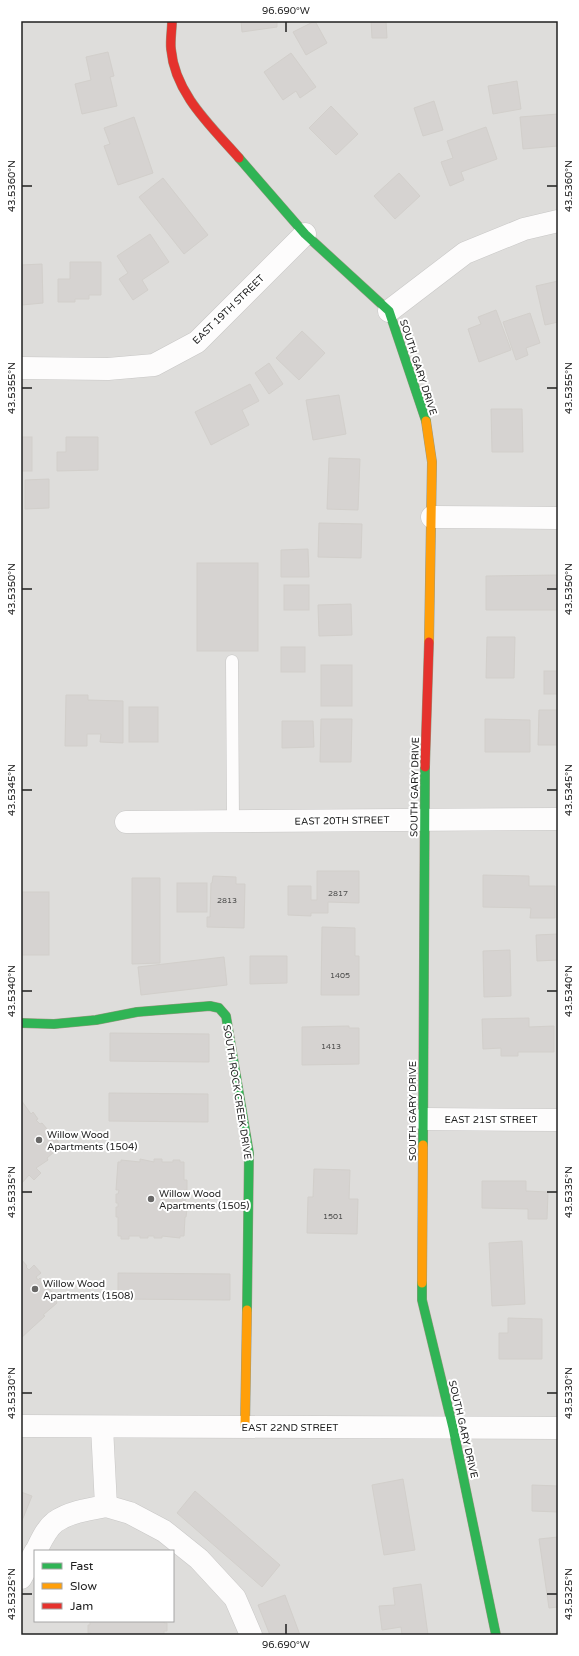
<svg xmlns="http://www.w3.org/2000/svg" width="579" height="1656" font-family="'Varela Round',sans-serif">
<rect width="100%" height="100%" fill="#efedea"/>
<path fill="#dedddb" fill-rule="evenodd" d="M21,21h537v1614h-537zM35,1551h138v70h-138z"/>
<g fill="#d6d3d1" stroke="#d2cfcb">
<polygon points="241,21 277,21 277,27 242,32"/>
<polygon points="315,21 327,43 306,55 293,32"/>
<polygon points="371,21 386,21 387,38 372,38"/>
<polygon points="108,52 114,76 110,77 117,106 82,114 75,84 91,80 86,57"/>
<polygon points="291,53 316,87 300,98 296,91 283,100 264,72"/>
<polygon points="517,81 521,109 493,114 488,86"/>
<polygon points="434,101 443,130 423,136 414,108"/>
<polygon points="331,106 358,134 336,155 309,128"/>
<polygon points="558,114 558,146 523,149 520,117"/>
<polygon points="134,117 153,173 118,185 104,146 110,144 104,128"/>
<polygon points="486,127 497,159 461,172 464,180 450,186 441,162 453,158 447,141"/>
<polygon points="399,173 420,196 395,219 374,196"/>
<polygon points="163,178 208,235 184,254 139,197"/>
<polygon points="150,234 169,262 142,280 148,290 133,300 119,279 128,273 117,256"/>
<polygon points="70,262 101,262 101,295 89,295 89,299 75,299 75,302 58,302 58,279 70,279"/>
<polygon points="42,264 43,303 22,305 21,265"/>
<polygon points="558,281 558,322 545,325 536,286"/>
<polygon points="496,310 511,350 479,362 468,329 481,324 478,317"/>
<polygon points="530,313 540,343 526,348 528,355 516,360 503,322"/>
<polygon points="302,331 325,353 299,380 276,358"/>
<polygon points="269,363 283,384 269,394 255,373"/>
<polygon points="250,384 259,401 242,410 249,425 211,445 195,412"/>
<polygon points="339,395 346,434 313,440 306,400"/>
<polygon points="491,409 522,409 523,452 492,452"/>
<rect x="21" y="437" width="11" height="34"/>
<polygon points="66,437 98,437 98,470 57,471 57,452 66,452"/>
<polygon points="329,458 360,459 358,510 327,509"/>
<polygon points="49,479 49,508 25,509 25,480"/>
<polygon points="319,523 362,524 361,558 318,557"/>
<polygon points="308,549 309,577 281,577 281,550"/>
<rect x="197" y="563" width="61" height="88"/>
<polygon points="558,575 558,610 486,610 486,576"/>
<rect x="284" y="585" width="25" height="25"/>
<polygon points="351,604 352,635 319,636 318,605"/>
<polygon points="487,637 515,637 514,678 486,678"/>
<rect x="281" y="647" width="24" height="25"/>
<rect x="321" y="665" width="31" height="41"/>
<rect x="544" y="671" width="14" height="23"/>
<polygon points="66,695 88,695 88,700 123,701 123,743 100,742 101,734 87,734 87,746 65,746"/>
<rect x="129" y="707" width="29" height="35"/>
<polygon points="539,710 558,710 558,745 538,745"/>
<polygon points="321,719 352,719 351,762 320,762"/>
<polygon points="485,719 530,720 530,752 485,752"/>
<polygon points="282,721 313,721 314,747 282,748"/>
<polygon points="317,871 359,871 359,903 328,902 328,913 311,913 311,916 288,915 288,886 311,886 311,900 317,900"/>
<polygon points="483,875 529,876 529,886 555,886 555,918 530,918 531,908 483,907"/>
<polygon points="213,876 236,877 236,884 245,884 244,928 207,927 207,917 210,917 211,883 212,883"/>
<polygon points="132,878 160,878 160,963 132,964"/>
<rect x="177" y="883" width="30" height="29"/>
<rect x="21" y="892" width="28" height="63"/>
<polygon points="322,927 355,928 355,956 359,956 359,995 321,995"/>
<polygon points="558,934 558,960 537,961 536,935"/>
<polygon points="510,950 511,996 484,997 483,951"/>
<polygon points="250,956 287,956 287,983 250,984"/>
<polygon points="224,957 227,985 141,995 138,967"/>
<polygon points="529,1018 529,1027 554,1026 554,1052 518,1052 518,1056 501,1056 501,1048 483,1049 482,1019"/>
<polygon points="349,1026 349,1028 359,1028 359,1064 302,1065 302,1027"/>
<polygon points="110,1033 209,1034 209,1062 110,1061"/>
<polygon points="109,1093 208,1094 208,1122 109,1121"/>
<polygon points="21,1100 31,1114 33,1112 38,1119 36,1120 40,1124 42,1123 47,1129 46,1130 53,1138 55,1137 61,1146 47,1158 48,1160 36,1168 41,1173 34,1180 29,1175 21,1184"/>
<polygon points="140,1159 154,1162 154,1159 162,1159 162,1162 173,1162 173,1160 180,1160 180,1162 184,1162 184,1180 187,1180 187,1190 184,1190 184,1194 186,1194 184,1209 187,1209 186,1217 185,1217 184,1236 180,1236 180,1238 162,1236 162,1238 154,1238 154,1236 148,1236 148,1238 140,1238 140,1236 129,1236 129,1239 121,1239 121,1236 118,1236 118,1217 116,1217 116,1207 118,1207 118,1203 116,1203 116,1194 118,1194 119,1190 116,1190 118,1162 121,1162 121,1160 140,1162"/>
<polygon points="314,1169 350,1170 349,1199 358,1199 357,1234 307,1233 308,1197 313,1197"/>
<polygon points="482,1181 526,1181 526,1191 548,1192 547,1219 528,1219 528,1209 482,1208"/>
<polygon points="522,1241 525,1304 492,1306 489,1243"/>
<polygon points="21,1259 27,1266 26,1267 29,1270 34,1265 41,1273 36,1277 38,1280 40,1278 58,1299 56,1301 57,1303 43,1315 45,1316 21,1338"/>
<polygon points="118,1273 230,1274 230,1300 118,1299"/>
<polygon points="508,1318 542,1319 542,1359 499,1359 499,1333 508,1333"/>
<polygon points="403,1479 415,1550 384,1555 372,1485"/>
<polygon points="532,1485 558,1486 558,1512 532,1511"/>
<polygon points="195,1491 280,1565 262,1587 177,1513"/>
<polygon points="21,1492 32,1496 21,1523"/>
<polygon points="558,1537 558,1607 549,1608 539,1539"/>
<polygon points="421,1584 428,1635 402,1635 401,1627 382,1630 379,1606 395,1605 393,1588"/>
<polygon points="285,1595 300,1635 270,1635 258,1605"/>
<polygon points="90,1621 164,1621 164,1623 167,1623 167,1631 164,1631 164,1635 91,1635 91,1633 88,1633 88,1625 90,1625"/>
</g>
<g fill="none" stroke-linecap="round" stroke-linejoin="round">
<g stroke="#c8c7c6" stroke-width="13">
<polyline id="lane" points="232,661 233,821"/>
</g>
<g stroke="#c8c7c6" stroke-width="23">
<g id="street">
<polyline points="389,311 465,253 524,229 558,221"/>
<polyline points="21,368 108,369 154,365 197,342 305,234"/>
<polyline points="432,517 558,518"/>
<polyline points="126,822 558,819"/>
<polyline points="424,1119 558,1120"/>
<polyline points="21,1426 558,1428"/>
<polyline points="106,1506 130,1513 164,1531 199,1559 235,1598 251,1635"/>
<path d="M36,1551c5,-10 10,-22 19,-29 14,-10 34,-13 51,-16l-4,-79"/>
<polyline points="21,1578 35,1552"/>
</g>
</g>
<g stroke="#999981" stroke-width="10">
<g id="fast">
<polyline points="239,158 305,234 389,311 426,421"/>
<polyline points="21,1023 54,1024 96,1020 137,1012 210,1006 219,1008 226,1016 249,1153 247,1310"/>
<polyline points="423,1145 425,767"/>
<polyline points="422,1283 422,1300 453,1428 496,1635"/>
</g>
</g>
<g stroke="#999981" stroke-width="10">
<g id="slow">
<polyline points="426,421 432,462 429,642"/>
<polyline points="422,1283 423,1145"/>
<polyline points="245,1426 247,1310"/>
</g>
</g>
<g stroke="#999981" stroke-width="10">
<g id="jam">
<path d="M172,21c0,9 -2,19 -1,28 4,45 40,77 68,109"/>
<polyline points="425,767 429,642"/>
</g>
</g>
<use href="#lane" stroke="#fdfcfc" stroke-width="12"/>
<use href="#street" stroke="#fdfcfc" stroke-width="22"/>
<use href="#fast" stroke="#30b455" stroke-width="9"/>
<use href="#slow" stroke="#ff9f0a" stroke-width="9"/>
<use href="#jam" stroke="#e5322d" stroke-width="9"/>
</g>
<path fill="none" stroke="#212121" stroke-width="1.5" d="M286,22v10M22,186h10M547,186h10M22,388h10M547,388h10M22,589h10M547,589h10M22,790h10M547,790h10M22,991h10M547,991h10M22,1192h10M547,1192h10M22,1393h10M547,1393h10M22,1594h10M547,1594h10M286,1624v10"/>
<g fill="#696867" stroke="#fff" stroke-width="1.5">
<circle cx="39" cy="1140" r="4"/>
<circle cx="151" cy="1199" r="4"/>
<circle cx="35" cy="1289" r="4"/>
</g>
<g text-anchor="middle" stroke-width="4" stroke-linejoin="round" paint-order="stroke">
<g font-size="8" fill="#4e4e4d">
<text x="338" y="896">2817</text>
<text x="227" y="903">2813</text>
<text x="340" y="978">1405</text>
<text x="331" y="1049">1413</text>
<text x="333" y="1219">1501</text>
</g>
<g font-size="10" fill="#212121" stroke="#fff">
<text transform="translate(228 309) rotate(-44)" y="4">EAST 19TH STREET</text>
<text transform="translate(419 367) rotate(72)" y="4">SOUTH GARY DRIVE</text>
<text transform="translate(414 787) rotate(-89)" y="4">SOUTH GARY DRIVE</text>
<text transform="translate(342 820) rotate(-1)" y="4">EAST 20TH STREET</text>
<text transform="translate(238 1092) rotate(81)" y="4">SOUTH ROCK CREEK DRIVE</text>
<text transform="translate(412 1111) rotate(-90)" y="4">SOUTH GARY DRIVE</text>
<text x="491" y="1123">EAST 21ST STREET</text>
<text x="290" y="1431">EAST 22ND STREET</text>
<text transform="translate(464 1429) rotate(77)" y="4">SOUTH GARY DRIVE</text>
</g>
<g font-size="10" fill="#212121" stroke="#fff" text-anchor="start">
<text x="47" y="1138">Willow Wood<tspan x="47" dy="12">Apartments (1504)</tspan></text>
<text x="159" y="1197">Willow Wood<tspan x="159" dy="12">Apartments (1505)</tspan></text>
<text x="43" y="1287">Willow Wood<tspan x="43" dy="12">Apartments (1508)</tspan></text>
</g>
</g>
<rect width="579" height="1656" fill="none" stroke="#ffffff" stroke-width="44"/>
<rect x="34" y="1550" width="140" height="72" fill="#ffffff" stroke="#a6a6a6"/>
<rect x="42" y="1563" width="20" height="6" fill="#30b455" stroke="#a6a6a6"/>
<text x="70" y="1570" font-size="12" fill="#212121">Fast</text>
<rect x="42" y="1583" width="20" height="6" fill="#ff9f0a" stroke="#a6a6a6"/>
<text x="70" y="1590" font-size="12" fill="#212121">Slow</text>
<rect x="42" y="1603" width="20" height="6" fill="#e5322d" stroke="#a6a6a6"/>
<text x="70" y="1610" font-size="12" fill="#212121">Jam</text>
<rect x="22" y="22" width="535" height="1612" fill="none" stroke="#212121" stroke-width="1.5"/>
<g font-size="10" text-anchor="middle" fill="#212121">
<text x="286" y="14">96.690°W</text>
<text transform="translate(11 186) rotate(-90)" y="4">43.5360°N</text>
<text transform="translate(568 186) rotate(-90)" y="4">43.5360°N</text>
<text transform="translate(11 388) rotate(-90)" y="4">43.5355°N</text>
<text transform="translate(568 388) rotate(-90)" y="4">43.5355°N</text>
<text transform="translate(11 589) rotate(-90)" y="4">43.5350°N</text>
<text transform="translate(568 589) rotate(-90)" y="4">43.5350°N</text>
<text transform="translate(11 790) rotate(-90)" y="4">43.5345°N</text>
<text transform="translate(568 790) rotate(-90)" y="4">43.5345°N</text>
<text transform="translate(11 991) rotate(-90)" y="4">43.5340°N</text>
<text transform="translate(568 991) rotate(-90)" y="4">43.5340°N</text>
<text transform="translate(11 1192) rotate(-90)" y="4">43.5335°N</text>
<text transform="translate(568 1192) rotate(-90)" y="4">43.5335°N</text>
<text transform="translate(11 1393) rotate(-90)" y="4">43.5330°N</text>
<text transform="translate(568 1393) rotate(-90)" y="4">43.5330°N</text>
<text transform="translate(11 1594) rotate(-90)" y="4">43.5325°N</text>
<text transform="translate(568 1594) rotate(-90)" y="4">43.5325°N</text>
<text x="286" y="1648">96.690°W</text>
</g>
</svg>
